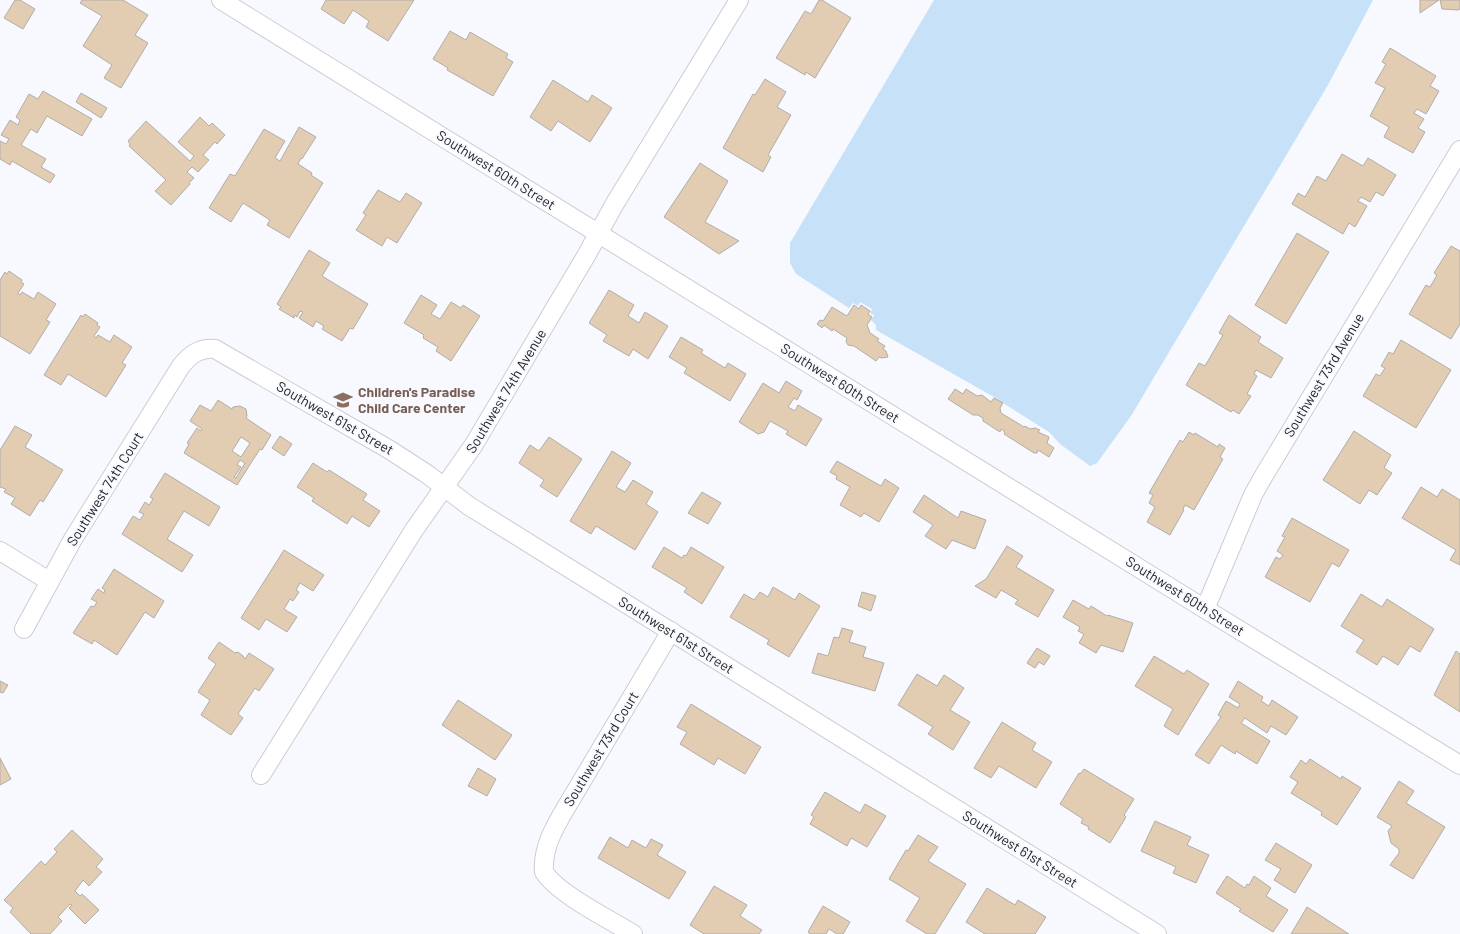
<svg xmlns="http://www.w3.org/2000/svg" width="1460" height="934" font-family="Barlow,sans-serif">
<rect width="100%" height="100%" fill="#f8f9ff"/>
<polygon fill="#c7e1f9" points="934,0 1373,0 1328,85 1131,416 1097,463 1090,466 1060,444 1049,432 992,396 876,330 876,325 871,320 874,315 870,313 872,309 860,302 858,306 853,303 849,308 796,274 790,263 790,243"/>
<g fill="#e2ccb2" stroke="#b1ada8" fill-rule="evenodd">
<polygon points="15,0 20,0 35,9 23,29 4,18"/>
<polygon points="82,0 123,0 148,15 135,35 148,43 121,88 104,78 112,65 83,46 102,16 80,3"/>
<polygon points="326,0 414,0 388,41 366,27 369,21 353,10 344,24 321,9"/>
<polygon points="819,0 822,0 851,18 815,78 806,72 805,75 776,58 805,11 811,14"/>
<polygon points="1420,0 1439,0 1420,13"/>
<polygon points="1440,0 1460,0 1460,8 1459,10 1442,9"/>
<polygon points="450,31 466,40 470,32 508,54 506,58 513,62 493,96 447,70 448,68 433,59"/>
<polygon points="1390,48 1436,76 1430,86 1439,91 1426,114 1417,109 1414,113 1424,119 1418,128 1425,132 1413,153 1384,137 1389,127 1370,116 1385,88 1375,83 1386,64 1382,62"/>
<polygon points="765,79 786,92 777,107 791,115 768,155 771,157 763,172 723,148 753,94 755,95"/>
<polygon points="553,80 588,102 592,95 612,108 590,142 558,121 551,131 530,117"/>
<polygon points="43,91 92,119 82,136 47,116 37,133 31,129 21,145 46,159 41,167 55,175 50,183 12,161 10,165 0,159 0,141 6,144 9,139 1,135 10,120 18,125 20,120 16,117 29,94 38,99"/>
<polygon points="81,93 107,108 101,118 76,102"/>
<polygon points="200,117 209,126 212,123 225,135 217,144 215,142 203,155 209,160 198,172 192,167 187,172 194,178 189,183 190,184 171,205 155,191 166,180 129,146 130,144 128,141 146,121 190,161 194,156 178,142"/>
<polygon points="299,127 316,137 302,159 301,158 298,164 312,173 311,175 323,183 289,238 267,225 270,220 243,203 231,222 209,208 230,174 235,176 264,129 285,141 275,158 280,161"/>
<polygon points="1342,154 1363,166 1368,158 1396,175 1383,196 1376,192 1370,202 1361,197 1358,201 1367,206 1355,227 1349,223 1343,234 1292,204 1298,193 1305,197 1317,176 1326,181"/>
<polygon points="700,163 728,181 705,222 739,241 719,254 664,217"/>
<polygon points="378,190 400,202 406,193 422,203 397,243 387,237 382,246 356,230 366,215 363,213"/>
<polygon points="1297,233 1329,252 1286,324 1255,305"/>
<polygon points="1451,246 1460,251 1460,324 1451,339 1409,314 1426,285 1430,287 1437,275 1434,273"/>
<polygon points="309,250 330,263 322,276 368,304 353,329 350,328 342,341 322,329 324,326 316,321 313,327 299,318 303,312 300,311 297,317 295,315 294,318 279,309 281,307 277,304"/>
<polygon points="9,271 22,280 21,282 24,284 18,293 20,295 22,292 34,299 38,292 56,304 46,320 50,322 30,354 0,336 0,280 5,272 7,274"/>
<polygon points="609,290 634,305 628,316 639,323 645,312 668,326 648,359 633,349 629,356 603,341 607,335 589,323"/>
<polygon points="421,295 437,305 431,314 440,319 451,302 461,308 463,305 480,316 451,361 436,351 438,347 423,338 424,335 404,323"/>
<polygon points="854,305 859,309 861,305 870,311 868,314 872,317 867,325 870,333 879,339 877,341 885,346 883,349 886,351 888,357 882,358 879,357 876,361 854,346 848,345 846,342 847,338 833,329 832,331 824,325 822,328 817,324 820,320 823,321 832,307 847,316"/>
<polygon points="85,314 98,323 97,325 100,327 94,336 96,338 98,335 110,342 114,335 132,347 122,363 126,365 106,397 68,374 61,385 44,375 81,315 83,317"/>
<polygon points="1229,315 1261,337 1258,342 1283,358 1271,378 1256,370 1254,374 1257,376 1247,394 1251,396 1239,414 1233,410 1231,412 1186,385 1199,363 1205,366 1223,335 1219,333"/>
<polygon points="681,337 703,350 701,353 725,368 728,363 746,374 730,401 684,373 687,368 669,357"/>
<polygon points="1401,340 1451,370 1416,428 1363,396 1376,374 1380,376 1385,368 1381,366 1389,352 1393,354"/>
<polygon points="786,381 802,391 797,400 794,398 788,407 795,411 798,405 822,419 806,446 786,434 788,431 770,421 764,432 758,434 739,422 763,383 779,393"/>
<polygon points="955,389 963,394 966,389 977,396 982,395 991,402 994,398 1003,403 1000,408 1001,413 1024,427 1025,426 1030,429 1035,428 1040,430 1038,432 1049,437 1047,443 1054,448 1049,457 1038,450 1037,453 1034,453 1004,434 1005,432 1001,429 1000,432 983,421 983,418 978,415 973,415 948,399"/>
<path d="M218,400l14,9 1,-2 7,-1 6,3 1,7 -1,2 25,17 -9,15 -2,-1 -23,36 -53,-32 5,-9 -2,-1 10,-15 4,3 1,-2 -12,-8 10,-16 11,6zM241,437l9,6 -9,14 -9,-6zM240,460l5,3 -9,15 -2,-1 7,-10 -4,-2z"/>
<polygon points="15,426 32,435 25,447 63,470 43,502 40,500 30,516 11,504 15,498 4,492 6,489 0,487 0,450"/>
<polygon points="1354,431 1391,455 1384,468 1392,473 1377,495 1369,490 1360,504 1323,480"/>
<polygon points="1189,432 1194,435 1195,433 1218,447 1219,444 1225,448 1220,457 1223,459 1194,510 1185,505 1183,509 1184,510 1170,535 1147,522 1155,507 1149,503 1153,495 1149,493 1180,440 1183,442"/>
<polygon points="280,436 292,444 284,456 272,448"/>
<polygon points="549,437 582,459 557,497 540,486 544,480 519,463 530,445 539,451"/>
<polygon points="612,451 631,463 616,487 625,492 633,480 653,492 646,504 658,512 635,550 596,526 591,534 570,521"/>
<polygon points="837,461 881,486 885,479 899,488 879,522 864,513 861,517 840,505 850,487 836,479 837,476 830,472"/>
<polygon points="313,463 327,472 329,470 367,494 363,500 380,511 369,527 352,516 347,524 312,501 314,498 297,487"/>
<polygon points="165,473 220,507 209,526 184,511 167,539 193,555 182,572 122,534 133,516 140,520 144,514 139,512 145,502 149,505 153,499 150,497"/>
<polygon points="1421,487 1437,497 1442,489 1460,500 1460,565 1450,560 1456,550 1402,518"/>
<polygon points="702,492 721,503 708,524 688,513"/>
<polygon points="924,495 958,518 961,511 986,520 975,549 952,540 946,549 925,536 933,525 913,512"/>
<polygon points="1292,518 1349,550 1339,567 1332,563 1310,602 1265,577 1276,557 1280,559 1283,555 1277,551 1285,537 1282,536"/>
<polygon points="1007,546 1023,556 1016,567 1054,590 1038,617 1015,604 1018,600 1001,590 996,598 975,586 986,579"/>
<polygon points="664,547 682,558 684,555 686,556 691,547 724,567 702,604 684,592 687,588 652,567"/>
<polygon points="284,550 324,575 313,591 300,583 296,590 299,592 293,601 290,599 284,609 297,617 287,632 266,619 259,630 241,618"/>
<polygon points="114,569 164,601 154,618 145,612 117,655 94,640 92,644 73,633 91,606 94,607 97,602 91,599 98,589 104,593 105,590 102,588"/>
<polygon points="773,587 795,600 799,593 820,606 789,657 767,644 769,640 730,617 744,594 754,600 760,592 768,597"/>
<polygon points="862,592 876,596 871,611 858,606"/>
<polygon points="1361,594 1382,607 1387,599 1434,629 1420,652 1410,646 1398,665 1383,656 1377,665 1356,652 1364,640 1341,626"/>
<polygon points="1073,600 1089,609 1091,606 1107,616 1108,615 1133,623 1123,652 1101,645 1096,653 1079,643 1084,634 1078,631 1080,627 1063,617"/>
<polygon points="842,628 853,631 849,642 866,647 863,657 884,663 875,691 812,673 818,653 828,656 834,637 839,638"/>
<polygon points="219,642 235,653 238,652 243,656 245,659 249,653 274,669 259,691 255,688 238,714 243,718 231,735 201,715 210,700 198,692 216,664 208,658"/>
<polygon points="1037,648 1050,656 1044,665 1039,662 1035,668 1027,663"/>
<polygon points="1456,651 1460,654 1460,712 1434,695"/>
<polygon points="1154,656 1184,674 1187,670 1209,684 1178,735 1164,726 1173,709 1135,686"/>
<polygon points="917,674 937,686 944,675 964,688 950,710 970,722 953,750 928,734 933,727 898,705"/>
<polygon points="0,681 8,685 3,693 0,692"/>
<polygon points="1238,681 1263,697 1261,701 1269,706 1272,700 1298,717 1286,735 1271,726 1267,733 1245,718 1241,723 1270,741 1257,764 1236,751 1235,754 1221,745 1209,764 1195,755 1221,717 1218,715 1226,701 1238,708 1240,704 1229,697"/>
<polygon points="458,700 512,735 495,760 442,725"/>
<polygon points="691,704 761,747 745,774 718,758 714,765 680,744 687,732 677,727"/>
<polygon points="1002,722 1036,743 1032,750 1052,762 1036,788 999,766 991,778 974,768"/>
<polygon points="0,758 11,779 0,785"/>
<polygon points="1310,759 1341,779 1342,776 1361,788 1337,825 1321,815 1322,812 1291,793 1298,782 1290,777 1301,760 1306,764"/>
<polygon points="478,768 496,779 487,796 468,786"/>
<polygon points="1084,769 1134,799 1124,815 1126,817 1110,843 1088,829 1089,827 1081,823 1083,819 1060,804 1079,773 1080,774"/>
<polygon points="1399,781 1414,791 1406,803 1445,827 1413,879 1390,865 1399,853 1399,849 1391,843 1388,831 1392,826 1377,817"/>
<polygon points="825,792 860,813 865,804 886,816 867,847 851,838 847,846 810,824 814,817 811,815"/>
<polygon points="1155,821 1191,837 1187,845 1209,855 1196,883 1173,873 1176,867 1141,851"/>
<polygon points="72,830 103,859 96,867 102,872 89,886 83,880 75,891 80,896 82,894 99,910 85,924 69,908 72,905 70,904 58,917 62,921 50,934 31,934 10,912 13,908 4,900 41,861 45,865 57,852 54,849"/>
<polygon points="918,835 938,847 928,861 966,884 935,934 927,934 906,921 920,898 889,879 906,850 908,851"/>
<polygon points="610,837 628,848 632,840 646,848 651,839 663,845 657,855 686,872 669,899 598,858"/>
<polygon points="1276,843 1312,865 1295,893 1274,880 1281,869 1265,860"/>
<polygon points="1227,876 1245,888 1247,884 1249,885 1254,876 1271,888 1266,896 1288,910 1273,932 1239,911 1241,909 1216,893"/>
<polygon points="714,886 747,905 740,916 762,930 759,934 704,934 690,925"/>
<polygon points="987,888 1015,905 1018,900 1046,917 1035,934 985,934 966,922"/>
<polygon points="823,906 850,922 843,934 837,934 829,929 826,934 810,934 808,932"/>
<polygon points="1307,907 1338,927 1349,934 1291,934"/>
</g>
<g fill="none" stroke-linecap="round" stroke-linejoin="round">
<g stroke="#cbcdd3" stroke-width="20">
<g id="minor">
<polyline points="221,0 1205,609 1460,765"/>
<polyline points="0,551 49,581"/>
<polyline points="1205,609 1253,495 1263,477 1460,150"/>
<path d="M24,629l49,-90 108,-173c9,-11 19,-19 34,-17l175,101 37,24 42,32 688,428"/>
<polyline points="261,775 414,530 473,446 586,256 614,205 739,0"/>
<path d="M633,934c-24,-15 -75,-40 -89,-62 -2,-24 11,-46 23,-66l104,-175"/>
</g>
</g>
<use href="#minor" stroke="#fff" stroke-width="18"/>
</g>
<defs>
<g id="school-bare" transform="scale(1.5)"><path d="M0-5L7-2L0 1L-7-2ZM-4 1L0 2.5L4 1V4Q0 6-4 4Z" fill="#8d6e63" stroke="#f8f9ff" stroke-width="2.5" paint-order="stroke"/></g>
</defs>
<g fill-rule="evenodd">
<use href="#school-bare" x="343" y="400"/>
</g>
<g text-anchor="middle" stroke-width="4" stroke-linejoin="round" paint-order="stroke">
<g font-size="14" fill="#222326" stroke="#f8f9ff">
<text transform="translate(496 170) rotate(32)" y="5">Southwest 60th Street</text>
<text transform="translate(1324 375) rotate(-59)" y="5">Southwest 73rd Avenue</text>
<text transform="translate(840 383) rotate(32)" y="5">Southwest 60th Street</text>
<text transform="translate(506 391) rotate(-59)" y="5">Southwest 74th Avenue</text>
<text transform="translate(335 418) rotate(30)" y="5">Southwest 61st Street</text>
<text transform="translate(105 489) rotate(-58)" y="5">Southwest 74th Court</text>
<text transform="translate(1185 596) rotate(32)" y="5">Southwest 60th Street</text>
<text transform="translate(676 635) rotate(32)" y="5">Southwest 61st Street</text>
<text transform="translate(601 749) rotate(-59)" y="5">Southwest 73rd Court</text>
<text transform="translate(1020 849) rotate(32)" y="5">Southwest 61st Street</text>
</g>
<g font-size="14" font-weight="bold" fill="#785e54" stroke="#f8f9ff" text-anchor="start">
<text x="358" y="397">Children's Paradise<tspan x="358" dy="16">Child Care Center</tspan></text>
</g>
</g>
</svg>
